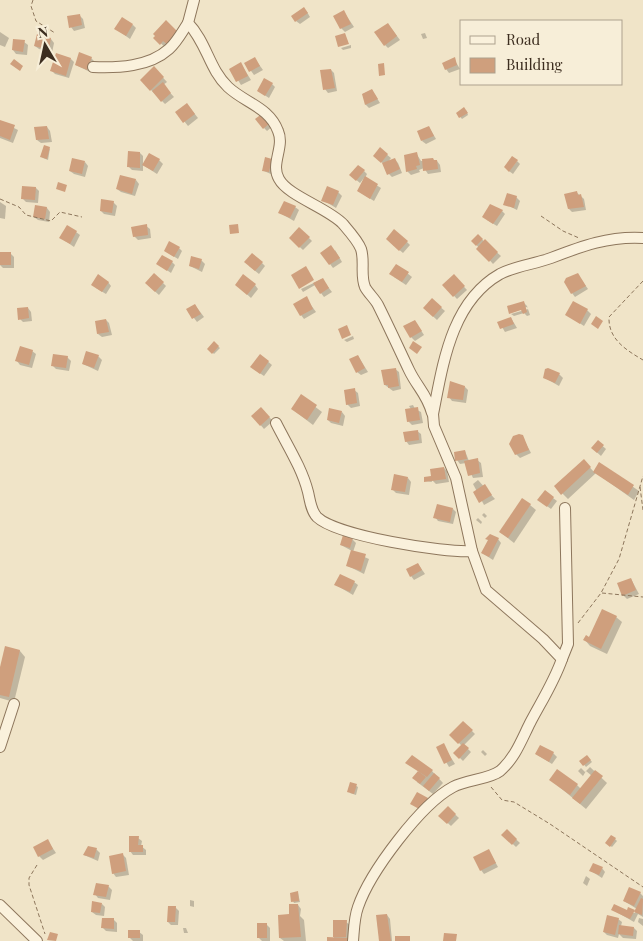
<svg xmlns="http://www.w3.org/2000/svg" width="643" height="941" font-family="'Playfair Display',serif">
<rect width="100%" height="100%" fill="#f0e4c8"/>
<g fill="#0003">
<polygon points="307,12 310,17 300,24 296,21"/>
<polygon points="344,12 354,27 345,32 341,28"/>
<polygon points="79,15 83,19 85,28 74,31 71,27"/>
<polygon points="166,22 182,37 167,49 155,38"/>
<polygon points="133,25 136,28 130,39 116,29"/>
<polygon points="391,28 400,40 388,48 385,45"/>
<polygon points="0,32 9,38 5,47 0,45"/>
<polygon points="425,33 427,38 423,39 421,34"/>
<polygon points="38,36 51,39 54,43 52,53 39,49 35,46"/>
<polygon points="24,42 28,45 27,55 16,54 13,50"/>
<polygon points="351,45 351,48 343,50 341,48"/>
<polygon points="91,58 94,61 90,72 76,65"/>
<polygon points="71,59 74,62 69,78 55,74 52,71"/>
<polygon points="255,59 263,70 254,75 246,64"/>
<polygon points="454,59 460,69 449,73 446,69"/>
<polygon points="241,64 251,80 241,85 231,69"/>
<polygon points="154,68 167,82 163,85 174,97 165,104 141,80"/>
<polygon points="331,70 334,73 337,91 328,93 325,89"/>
<polygon points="272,84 275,87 269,98 258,91"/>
<polygon points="372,90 380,103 369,108 366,105 363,94"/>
<polygon points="190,108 198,118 188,126 177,112"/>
<polygon points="466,110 468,115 462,119 457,113"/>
<polygon points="267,118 273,126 267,131 264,128"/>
<polygon points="0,121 18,130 13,143 0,138"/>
<polygon points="47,127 50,131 52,142 41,143 37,140"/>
<polygon points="429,127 436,139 426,144 422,141"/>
<polygon points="50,148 48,160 43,158 42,157"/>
<polygon points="380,149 391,158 388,162 394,159 398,163 402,173 392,177 389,174 385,165 374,156"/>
<polygon points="140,153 143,156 143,171 132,170 129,167"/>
<polygon points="416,153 421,161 437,161 440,165 441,172 428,174 424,168 419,170 420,172 411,175 407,171"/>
<polygon points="159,160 163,164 157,174 143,165"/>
<polygon points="272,160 275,164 273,175 264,171"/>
<polygon points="517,161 520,164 513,174 509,171"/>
<polygon points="85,162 88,166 85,177 74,174 70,171"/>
<polygon points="364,171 367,174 365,178 381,188 374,201 358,191 364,178 360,183 354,178"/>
<polygon points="136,180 139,184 135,196 121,192 117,189"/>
<polygon points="36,188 39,191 38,203 26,202 22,198"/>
<polygon points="338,192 342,196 336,208 323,200"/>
<polygon points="576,192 584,199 586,210 572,212 569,209"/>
<polygon points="516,197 520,201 517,210 505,204"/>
<polygon points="0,202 6,206 5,219 0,218"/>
<polygon points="113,202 117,206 115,216 104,214 101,211"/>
<polygon points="36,207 47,208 50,212 49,222 38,220 34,217"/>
<polygon points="295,207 299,210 294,221 280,213"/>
<polygon points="502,211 505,214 497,226 487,220"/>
<polygon points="146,226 150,229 151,238 138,240 134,236"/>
<polygon points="299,228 312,241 303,250 290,238"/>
<polygon points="76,232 80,235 74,247 61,238"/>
<polygon points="478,236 501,256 493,264 473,241"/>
<polygon points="407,242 410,245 403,253 391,243"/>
<polygon points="179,248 182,251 178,259 165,251"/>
<polygon points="335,250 342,262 333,268 330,264"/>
<polygon points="0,253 11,254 14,257 14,268 3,268 0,265"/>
<polygon points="201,260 205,264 202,272 190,266"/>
<polygon points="172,262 175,265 171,273 158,264"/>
<polygon points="262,263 265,266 259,274 249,266"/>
<polygon points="397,265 412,277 406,285 394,277"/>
<polygon points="578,275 588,289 575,297 572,293"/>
<polygon points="454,276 467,290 457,299 444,285"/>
<polygon points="322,279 332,292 324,297 315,285 303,292 301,289"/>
<polygon points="108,282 111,286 106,294 96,288"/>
<polygon points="163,283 166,286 159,295 150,287"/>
<polygon points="255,285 258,289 251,298 240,288"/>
<polygon points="306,298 316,312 304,319 301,315"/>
<polygon points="432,300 445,311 437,320 424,308"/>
<polygon points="523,302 527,306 530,315 527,316 524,313 514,316 511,314 528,309 527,307 510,312"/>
<polygon points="195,305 204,317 197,322 188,310"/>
<polygon points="28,308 31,312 32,321 23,322 20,319"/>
<polygon points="587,310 591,314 584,326 567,315"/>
<polygon points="511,318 517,328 505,332 499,322"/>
<polygon points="106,320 109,323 112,335 102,337 98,334"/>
<polygon points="415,321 424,335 415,341 411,337"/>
<polygon points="353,336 354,339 347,342 344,340"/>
<polygon points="214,343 220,348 214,354 209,349"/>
<polygon points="32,351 36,354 32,368 20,365 17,361"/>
<polygon points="260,355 272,365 264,376 255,370"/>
<polygon points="98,356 102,360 98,371 83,364"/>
<polygon points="358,356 368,372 361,375 357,372"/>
<polygon points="67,357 71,361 69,371 56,369 53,366"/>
<polygon points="395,369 399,372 401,389 393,391 385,385"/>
<polygon points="559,374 563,378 559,386 545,378"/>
<polygon points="465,387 468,390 466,403 452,401 449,397"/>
<polygon points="354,390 358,393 360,406 351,408 347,404"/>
<polygon points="301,396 322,412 313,425 292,409"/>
<polygon points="413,405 415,409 421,412 423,423 412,425 408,421 411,409 409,406"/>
<polygon points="261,409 273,421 264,429 253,416"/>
<polygon points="342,412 345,416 343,426 331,423 328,420"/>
<polygon points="417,431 421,434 422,443 409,445 406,441"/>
<polygon points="522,436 531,453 520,458 516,454"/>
<polygon points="598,442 606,449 601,456 592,448"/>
<polygon points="465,451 469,461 477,460 481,463 483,477 473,478 466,463 460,464 457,460"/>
<polygon points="584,461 594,472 600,464 639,491 634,500 596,473 568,499 556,487"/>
<polygon points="444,468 447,471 449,482 436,484 431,479 432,482 425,481"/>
<polygon points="408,478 411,482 409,495 396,493 393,490"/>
<polygon points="478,480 495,499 484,505 473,484"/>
<polygon points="545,492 557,501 551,509 543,503"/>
<polygon points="530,505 536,510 514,543 500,532"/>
<polygon points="453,509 456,512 453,524 438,521 435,517"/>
<polygon points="484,513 487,516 485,518 482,515"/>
<polygon points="478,518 482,522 481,524 476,520"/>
<polygon points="352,539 356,543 353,552 369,559 364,574 348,566 352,551 341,545"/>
<polygon points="498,539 501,543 493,560 482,553"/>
<polygon points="418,564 425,574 414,580 411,576"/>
<polygon points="631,579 639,594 627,599 623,595"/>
<polygon points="354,582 358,585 353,595 336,585"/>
<polygon points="616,617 622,622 607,654 590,646 585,640"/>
<polygon points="6,647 20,651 25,657 14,702 0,698 0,672"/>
<polygon points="463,722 475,734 464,745 471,752 463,761 455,753 462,746 451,735"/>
<polygon points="443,745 455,764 449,767 438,748"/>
<polygon points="483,750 487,754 485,756 481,752"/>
<polygon points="553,753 557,757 552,764 536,754"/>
<polygon points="587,756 592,762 586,767 581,761"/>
<polygon points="590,767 607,783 586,809 551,780 577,785 581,789 592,776 586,771 583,776 578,771 581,768 585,772"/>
<polygon points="419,771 432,771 443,783 433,794 417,782"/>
<polygon points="351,783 358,787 356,795 350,793"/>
<polygon points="448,808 459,818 451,826 440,816"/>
<polygon points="507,831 520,843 516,847 503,835"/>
<polygon points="612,836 617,841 612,847 607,843"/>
<polygon points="138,838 142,841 141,846 146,850 146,855 133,855 130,851"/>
<polygon points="48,841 56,853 43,860 39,856"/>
<polygon points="96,849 100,853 98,861 84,855"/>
<polygon points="489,851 498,867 484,874 481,870"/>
<polygon points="123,855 126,858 129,875 116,877 113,873"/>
<polygon points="602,868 605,872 602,878 591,871"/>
<polygon points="586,876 590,879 587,886 583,883"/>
<polygon points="108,886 112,890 110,900 98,898 95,894"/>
<polygon points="298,893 300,902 294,903 293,901"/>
<polygon points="640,893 643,896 643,917 638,914 634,922 613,910 635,913 637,909 624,901"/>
<polygon points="190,900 194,901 194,907 190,906"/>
<polygon points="102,904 105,907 104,916 96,915 92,912"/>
<polygon points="298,905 301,909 300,916 304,920 306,941 284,941 280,938"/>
<polygon points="175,907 179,911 178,925 171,925 168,922"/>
<polygon points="387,915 390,919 392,941 380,941"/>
<polygon points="639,918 643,919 643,926 638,922"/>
<polygon points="618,919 622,922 621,926 634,928 637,931 636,939 623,938 619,934 618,938 607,935 604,932"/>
<polygon points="114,920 117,923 117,932 106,931 103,928"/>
<polygon points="334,921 346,922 350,925 349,941 328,941 334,938"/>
<polygon points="266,924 270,928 270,941 262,941 258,937"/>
<polygon points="183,928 186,928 188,933 184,933"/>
<polygon points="139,932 143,935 143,941 133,941 129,937"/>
</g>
<g fill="#cf9f7d">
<polygon points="304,7 308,13 295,22 291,16"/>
<polygon points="344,10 351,24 340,29 333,16"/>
<polygon points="80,14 82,25 69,28 67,16"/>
<polygon points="122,17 133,24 126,36 114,29"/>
<polygon points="166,20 177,31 174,34 176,36 168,45 163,41 160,45 153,38 155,36 153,34"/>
<polygon points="388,23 397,36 384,46 374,32"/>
<polygon points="345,33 349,44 338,47 335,36"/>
<polygon points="37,34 51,38 49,50 34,46"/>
<polygon points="13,39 25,40 23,52 12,50"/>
<polygon points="79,52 92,57 87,70 75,65"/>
<polygon points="56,53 71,58 66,76 50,71"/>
<polygon points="255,57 260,66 249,72 244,63"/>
<polygon points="455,57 457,65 445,70 442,63"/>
<polygon points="14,59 23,66 20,71 10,64"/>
<polygon points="241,62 248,76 236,82 229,69"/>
<polygon points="384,63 385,75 379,76 378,64"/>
<polygon points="154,66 164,77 150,91 140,80"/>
<polygon points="331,69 335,88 323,90 320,70"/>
<polygon points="264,78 273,83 265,96 257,91"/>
<polygon points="163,82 171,93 161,102 152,91"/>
<polygon points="372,89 378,99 365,105 362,94"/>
<polygon points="187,103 195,114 183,123 175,112"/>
<polygon points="464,107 468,113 459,118 456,113"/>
<polygon points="263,113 271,122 263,129 255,119"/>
<polygon points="0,120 15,125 10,140 0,136"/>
<polygon points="47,126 49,139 36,140 34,127"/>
<polygon points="429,126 434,136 421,141 417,131"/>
<polygon points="44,145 50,147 47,159 40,157"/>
<polygon points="380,147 388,154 381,163 373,156"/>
<polygon points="128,151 140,152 140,168 127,167"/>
<polygon points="417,152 420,165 416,166 417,169 406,172 404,155"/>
<polygon points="149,153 160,159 153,171 142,165"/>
<polygon points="512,156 518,160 509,172 504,167"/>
<polygon points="265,157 272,159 269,172 262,171"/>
<polygon points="72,158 85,161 82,174 69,171"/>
<polygon points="395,158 400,169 387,175 382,163"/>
<polygon points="433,158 434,160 437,160 438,169 423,171 422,159"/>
<polygon points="358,165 365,170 356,181 349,175"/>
<polygon points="120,175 136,179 132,194 116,189"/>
<polygon points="365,176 378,184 370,199 357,191"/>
<polygon points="58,182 67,185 65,192 56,189"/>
<polygon points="22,186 36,187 35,200 21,199"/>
<polygon points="327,186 339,191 333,205 321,201"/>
<polygon points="577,191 578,195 581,194 584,207 568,209 564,194"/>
<polygon points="507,193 517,196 514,208 503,205"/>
<polygon points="101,199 114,201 112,213 100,211"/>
<polygon points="284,201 296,206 290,218 278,213"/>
<polygon points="490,204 503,210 493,224 482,217"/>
<polygon points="35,205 47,207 45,219 33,217"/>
<polygon points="147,224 148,235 133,237 131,227"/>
<polygon points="238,224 239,233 230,234 229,225"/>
<polygon points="67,225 77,231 70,244 59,238"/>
<polygon points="299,227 310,237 299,248 289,238"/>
<polygon points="394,229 408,241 399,251 386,239"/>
<polygon points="478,234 483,239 476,246 471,241"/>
<polygon points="485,239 498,252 489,262 476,249"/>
<polygon points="169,241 180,247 174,257 164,251"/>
<polygon points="331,245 340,258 329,265 320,253"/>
<rect x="0" y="252" width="11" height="13"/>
<polygon points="252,253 263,262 255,271 244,262"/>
<polygon points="162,255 173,261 167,271 156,264"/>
<polygon points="191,256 202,259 199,269 189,266"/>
<polygon points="396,264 409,272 402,282 389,274"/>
<polygon points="306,266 314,280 299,289 291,275"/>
<polygon points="154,273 164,282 155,292 145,283"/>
<polygon points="578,273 586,286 571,294 564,282 566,278"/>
<polygon points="98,274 109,282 102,292 91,285"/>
<polygon points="243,274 256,284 247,295 235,285"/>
<polygon points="454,274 465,286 453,297 442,285"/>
<polygon points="323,278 329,288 320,294 313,283"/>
<polygon points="307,296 313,309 300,316 293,304"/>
<polygon points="432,298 442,307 433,317 423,308"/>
<polygon points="524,301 527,312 523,314 521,310 509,314 507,306"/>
<polygon points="573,301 588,309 580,324 565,315"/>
<polygon points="195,304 201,314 192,319 186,309"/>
<polygon points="28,307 29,318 18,320 17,308"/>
<polygon points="596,316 603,321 598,329 591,324"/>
<polygon points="511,317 514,324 500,329 497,322"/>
<polygon points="106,319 109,332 97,334 95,321"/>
<polygon points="415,320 422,331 410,338 403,326"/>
<polygon points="347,325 351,335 342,339 338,329"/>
<polygon points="214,341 219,346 212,354 207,349"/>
<polygon points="413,341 422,347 417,354 409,348"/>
<polygon points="20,346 33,350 29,365 15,361"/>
<polygon points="86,351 99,355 94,368 82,364"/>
<polygon points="53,354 68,356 66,368 51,366"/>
<polygon points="260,354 269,361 260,374 250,367"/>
<polygon points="358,355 365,368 356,373 349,359"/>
<polygon points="396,368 399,386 388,388 388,385 384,385 381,370"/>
<polygon points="548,368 560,373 555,383 543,378 545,369"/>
<polygon points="450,381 465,386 463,400 447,398"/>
<polygon points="355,388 357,403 346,405 344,390"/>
<polygon points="301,394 317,405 307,420 291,409"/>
<polygon points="261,407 270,417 260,426 251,416"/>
<polygon points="418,407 420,420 407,422 405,409"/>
<polygon points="329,408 342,411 339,423 327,420"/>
<polygon points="418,430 419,440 405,442 403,432"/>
<polygon points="519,434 523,435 529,450 515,455 509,444 513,436"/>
<polygon points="598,440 604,445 597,453 591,448"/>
<polygon points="465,450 467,459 455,461 454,452"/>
<polygon points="478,458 480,473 468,476 464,461"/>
<polygon points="584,459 591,467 561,495 554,486"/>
<polygon points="599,462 634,485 628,495 593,472"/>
<polygon points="444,467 446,479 424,482 424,477 431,476 430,469"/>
<polygon points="394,474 408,477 405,492 391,490"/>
<polygon points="485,484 492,495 479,503 473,492"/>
<polygon points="545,490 554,497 547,507 537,500"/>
<polygon points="522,498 531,504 508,538 499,532"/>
<polygon points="437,504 453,508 450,522 433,518"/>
<polygon points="490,534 499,538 489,557 481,553 488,540 485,539"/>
<polygon points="343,535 353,538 350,548 340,545"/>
<polygon points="351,550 366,554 361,571 346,566"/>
<polygon points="418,563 422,570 410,577 406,569"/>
<polygon points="340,574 355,581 350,592 334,585"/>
<polygon points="631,578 636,590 622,596 617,583"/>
<polygon points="602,609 617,616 601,649 583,640 586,635 589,637"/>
<polygon points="5,646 20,650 9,697 0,695 0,667"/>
<polygon points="463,721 473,730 458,744 449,735"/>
<polygon points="444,743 452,760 444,764 436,747"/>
<polygon points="463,743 469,748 459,759 453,753"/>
<polygon points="540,745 554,752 549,762 535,754"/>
<polygon points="412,755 433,770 427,777 405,763"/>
<polygon points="587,755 591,760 583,766 579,761"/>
<polygon points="557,769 578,784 570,795 549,780"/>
<polygon points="595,770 603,776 580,804 572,798"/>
<polygon points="418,771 426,777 420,784 412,778"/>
<polygon points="434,773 440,778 429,791 423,786"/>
<polygon points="350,782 357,784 354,794 347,792"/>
<polygon points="417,792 428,798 421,810 410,804"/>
<polygon points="448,806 456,814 447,824 438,816"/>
<polygon points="507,829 517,839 512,845 501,835"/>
<polygon points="611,835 616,838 610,847 605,843"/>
<polygon points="129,836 139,836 138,845 143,845 143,852 129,852"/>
<polygon points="48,839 53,849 38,857 33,847"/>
<polygon points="88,846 97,848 94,858 83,855"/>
<polygon points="489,849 496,863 480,871 473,857"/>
<polygon points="123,853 126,871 112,874 109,856"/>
<polygon points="593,863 603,867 599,875 589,871"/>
<polygon points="96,883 109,885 106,897 93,895"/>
<polygon points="629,887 641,892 634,906 623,901"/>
<polygon points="298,891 299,901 291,902 290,893"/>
<polygon points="641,898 643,899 642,915 634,912"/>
<polygon points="92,901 102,903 100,913 91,912"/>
<polygon points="289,904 298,904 301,937 279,938 278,915 289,914"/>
<polygon points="614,904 627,910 628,907 635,910 630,919 611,910"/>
<polygon points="168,906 176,906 175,922 167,922"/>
<polygon points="387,914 391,941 379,941 376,915"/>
<polygon points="607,915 619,918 615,935 603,932"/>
<polygon points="102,918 114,918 114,929 101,928"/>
<polygon points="333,920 347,920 346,937 333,937"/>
<rect x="257" y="923" width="10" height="15"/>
<polygon points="619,925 634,927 633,936 618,934"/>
<rect x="128" y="930" width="12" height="8"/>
<polygon points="50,932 58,934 56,941 47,940"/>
<polygon points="444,933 457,934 456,941 443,941"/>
<rect x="395" y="936" width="15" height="5"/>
<polygon points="327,937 348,938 348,941 327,941"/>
</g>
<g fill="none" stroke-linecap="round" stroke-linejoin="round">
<g stroke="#8d765c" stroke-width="12">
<g id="minor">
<path d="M194,0l-6,23c19,20 21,46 40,64 17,16 41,20 50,44 7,16 -8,33 1,48 9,17 49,29 64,45 6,7 15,17 18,25 4,12 -1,26 4,38 3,6 10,12 13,18 11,22 21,44 31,65 8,17 18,24 23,43"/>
<path d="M93,67c25,1 56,0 76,-18 8,-7 13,-17 19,-26"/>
<path d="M276,423c11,22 26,45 32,69 2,8 3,19 9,25 20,19 127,36 155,34"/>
<polyline points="562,659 568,644 565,508"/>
<polyline points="0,747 14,704"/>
<polyline points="0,905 37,941"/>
<path d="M353,941c1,-11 1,-23 5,-34 12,-35 63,-103 95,-120 13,-7 37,-8 47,-16 15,-13 21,-30 30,-48 11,-21 24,-41 32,-64l-19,-20 -57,-49 -14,-39 -16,-73 -22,-52 -1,-12c10,-50 18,-112 67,-140 15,-8 35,-10 51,-16 31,-12 58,-22 92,-20"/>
</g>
</g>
<g stroke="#8d765c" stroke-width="1" stroke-dasharray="4 2.5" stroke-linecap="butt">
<polyline points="33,0 31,6 36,21 55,33"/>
<polyline points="0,199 19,207 26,215 51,221 60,212 82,217"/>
<polyline points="541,216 563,231 579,238"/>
<path d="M643,281l-34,36c-1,22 17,33 34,43"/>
<polyline points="640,487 643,510"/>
<polyline points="602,593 643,597"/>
<polyline points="578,623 601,593 619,559 643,476"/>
<polyline points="491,787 502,800 514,802 550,824 643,887"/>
<polyline points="37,865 29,878 29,885 45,934"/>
</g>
<use href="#minor" stroke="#faf1dc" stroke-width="10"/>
</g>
<rect x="460" y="20" width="162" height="65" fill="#f7eed8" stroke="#ada18e"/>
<rect x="470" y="36" width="25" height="8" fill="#faf1dc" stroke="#ada18e"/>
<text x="506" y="45" font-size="15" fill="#3d2e20">Road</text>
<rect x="470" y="58" width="25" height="15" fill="#cf9f7d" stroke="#ada18e"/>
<text x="506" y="70" font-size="15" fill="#3d2e20">Building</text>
<g transform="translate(45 45) rotate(351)" stroke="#f7eed8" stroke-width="4" paint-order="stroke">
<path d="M0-4L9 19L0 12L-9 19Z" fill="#3d2e20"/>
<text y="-8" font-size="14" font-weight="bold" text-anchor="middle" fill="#3d2e20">N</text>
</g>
</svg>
